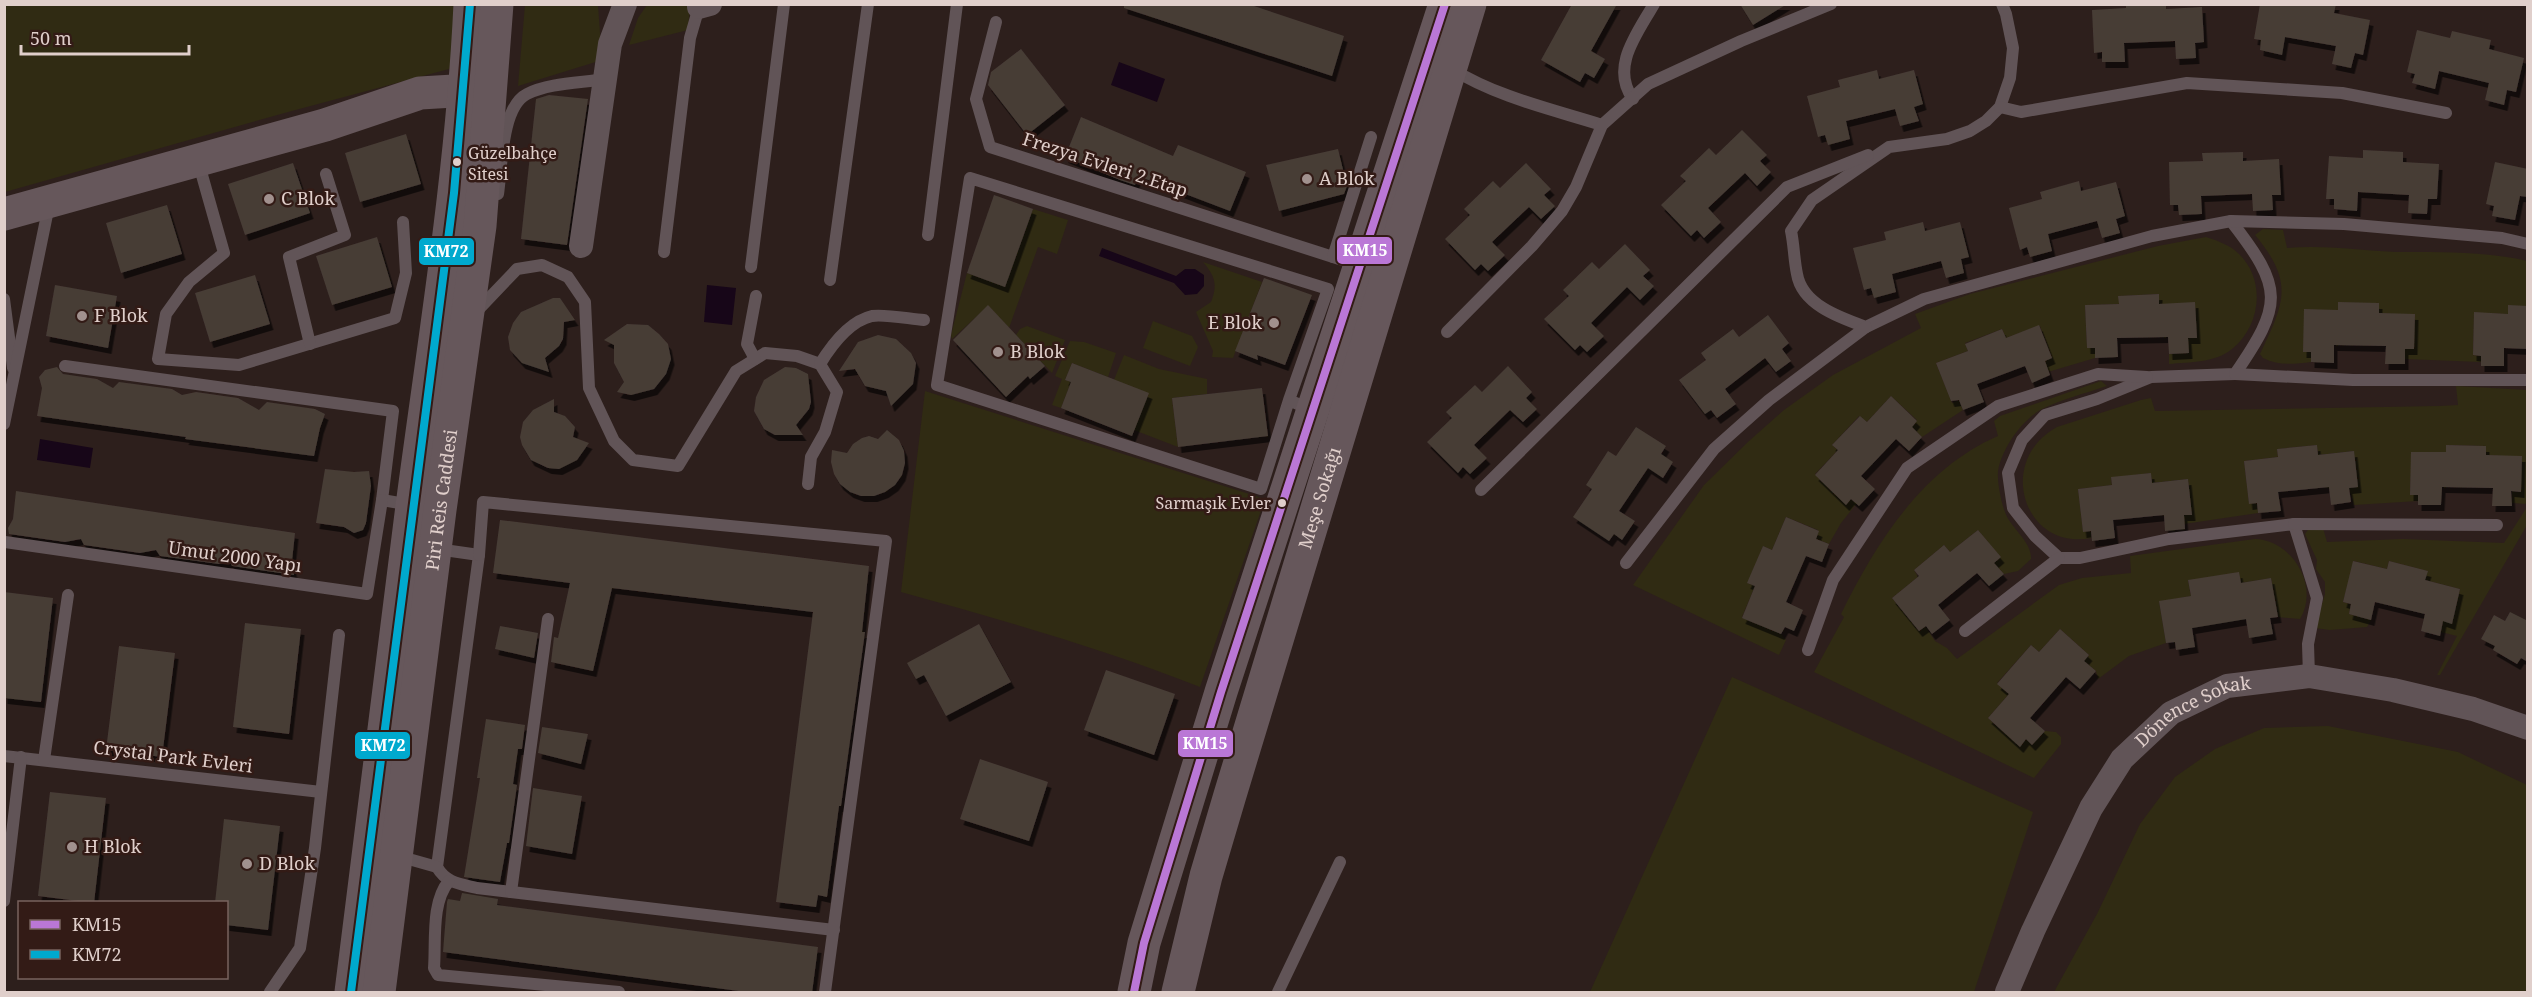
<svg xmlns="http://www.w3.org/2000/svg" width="2532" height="997" font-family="'Noto Serif',serif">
<defs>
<filter id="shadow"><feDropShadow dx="3.5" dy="6" stdDeviation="0" flood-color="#0009"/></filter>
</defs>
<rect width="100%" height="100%" fill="#2d1f1c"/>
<g fill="#302b13">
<polygon points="5,5 458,5 454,56 449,69 288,112 5,192"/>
<polygon points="525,5 598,5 602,60 518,86"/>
<polygon points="647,5 690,5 688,30 629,45 638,18"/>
<polygon points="1033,209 1068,220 1057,254 1038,247 1009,328 988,306 952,339 951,335 967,273 1005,286"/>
<path d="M2263,229l20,1 4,18c40,-4 80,4 120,4 38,0 84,0 120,9v45l-19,8 -34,-1 -1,42 8,1v6l-76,-3v-10h9l-35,-36 -41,-3 -35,42h8v10c-17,2 -32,4 -48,-4l-3,-4c24,-51 35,-71 -5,-119z"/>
<path d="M2206,237c12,4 24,8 33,17 27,26 22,72 -7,95 -17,14 -42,13 -63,15v-10l19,-1v-15l9,-1 -2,-31 -36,-2 -1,-10 -39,2v8l-34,1 2,43h8v10l-47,14 -3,-11 7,-3 -12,-32 -34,12 -4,-9 -37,14 3,8 -32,12 16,40 7,-3 4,10 -41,27 -10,-10 5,-7 -26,-24 -24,26 -8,-6 -27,29 6,5 -23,24 31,30 6,-5 5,4 -16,20 -12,21 -13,-5 2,-9 -32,-13 -14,33 -9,-4 -15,37 7,3 -13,31 39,17 5,6 -7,15 -146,-70 71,-100 45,-44 35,-31 49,-35 88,-47 -6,-14 55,-20 188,-48z"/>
<path d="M1203,262l59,20 -29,76 -21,-1 1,-6 -17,-39 15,-10c7,-17 4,-26 -8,-40z"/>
<polygon points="1153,321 1192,336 1198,347 1190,366 1143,348"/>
<polygon points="1027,326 1065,340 1052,373 1016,335 1020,329"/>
<polygon points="1070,341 1084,342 1116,353 1108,377 1072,363 1065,380 1071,382 1061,408 1052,405 1062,379 1055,376"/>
<polygon points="1124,355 1159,369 1207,379 1207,394 1172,398 1178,447 1134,430 1114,380"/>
<path d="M2101,381l6,5c-21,7 -45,13 -65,23 -20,11 -40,39 -44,62 -1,10 3,31 7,41 5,16 27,29 26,47l-13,12 -14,3 -10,-11 6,-6 -22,-27 -28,22 -6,-7 -30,25 4,7 -26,21 27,33 6,-5 10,15 12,7 10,11 102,-74 23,-7 49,-5 -1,-17 125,-17c37,1 65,47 45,80l-22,-2 -7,-39 -31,5 -52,-2 3,15 -32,6 7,41 -37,13 -31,23 -2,-8 -12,-10 5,-6 -29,-26 -21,23 -8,-7 -34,38 12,11 -21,24 32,28 6,-7 6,5 13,-13 11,1 5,5v7l-27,34 -220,-106 30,-55 -3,-3c35,-71 81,-145 157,-178l-4,-15 6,-5z"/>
<path d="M2456,386l71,4v114l-15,-1v-11h8l-34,-37v-9l-40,-1v7h-34l-2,42 8,1v6l-64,4 -5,-17 5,-37 -36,4 -1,-10 -40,4 1,8 -34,4 5,42h8l1,10 -74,11 -1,-9h8l-3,-36 -36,4 -1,-10 -40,5 1,7 -34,4 5,42h8v7c-67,13 -96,-77 -34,-111l84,-27 10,-2 4,13 285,-5 18,-1z"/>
<path d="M925,391l340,108 -65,188c-98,-39 -198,-67 -299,-95z"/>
<polygon points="2527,507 2527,525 2440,675 2437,675 2457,636 2441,632 2443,621 2452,623 2460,589 2425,580 2427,571 2389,561 2387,569 2354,561 2343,602 2351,604 2349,614 2371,620 2367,627 2330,630 2315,628 2325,594 2325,582 2316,569 2317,560 2305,534 2308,530 2323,528 2327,542 2403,539 2504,543"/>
<polygon points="1732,677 2033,812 1974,992 1590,992"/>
<polygon points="2328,726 2458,752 2527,785 2527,992 2054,992 2097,914 2140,824 2175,777 2215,749 2264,728"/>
</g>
<g fill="#170618">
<polygon points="1119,62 1165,79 1157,102 1111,85"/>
<polygon points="1102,248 1176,276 1185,269 1195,269 1204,275 1204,286 1197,294 1185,295 1174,283 1099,256"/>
<polygon points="707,285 736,288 732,325 704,322"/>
<polygon points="40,439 93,448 90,468 37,460"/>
</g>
<g fill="#473c36" filter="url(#shadow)">
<polygon points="1124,4 1248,4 1344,36 1332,76 1124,8"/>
<polygon points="1572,4 1617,4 1591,51 1605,59 1594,78 1585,73 1580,82 1541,60"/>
<polygon points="1740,4 1787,4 1753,25"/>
<polygon points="2126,4 2166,4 2166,9 2202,7 2204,42 2195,43 2196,58 2176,59 2175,41 2124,43 2125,62 2102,62 2102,52 2094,53 2092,10 2126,8"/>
<polygon points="2260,4 2336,4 2334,13 2370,20 2363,55 2355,53 2351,68 2332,64 2336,46 2285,37 2282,55 2260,50 2261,40 2254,39"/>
<polygon points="2417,30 2450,38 2452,31 2491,40 2489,49 2524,58 2516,92 2507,90 2504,105 2485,100 2489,83 2439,71 2435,89 2412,83 2415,74 2407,72"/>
<polygon points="1021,49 1065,105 1027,135 988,85 991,72"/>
<polygon points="1877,70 1879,79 1914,70 1923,104 1914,107 1919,121 1900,126 1895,109 1846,121 1850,139 1828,145 1825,135 1818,137 1807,96 1840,87 1838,80"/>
<polygon points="549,95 588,99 567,245 521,239 536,99"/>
<polygon points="1081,117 1173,156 1178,145 1246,172 1230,211 1138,176 1135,185 1120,180 1065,157"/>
<polygon points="1742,130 1767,155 1760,161 1771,172 1757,186 1745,173 1708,208 1721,222 1704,238 1697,230 1691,236 1661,205 1686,181 1680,176 1709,148 1716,155"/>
<polygon points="406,134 421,184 360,202 345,153"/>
<polygon points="1338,149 1347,186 1344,194 1279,211 1266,165"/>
<polygon points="2363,150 2403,152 2403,162 2439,164 2437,199 2428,199 2427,214 2408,213 2409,195 2358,192 2357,211 2334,209 2334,199 2326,199 2329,156 2363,158"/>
<polygon points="2243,152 2243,161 2279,159 2281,195 2272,195 2273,210 2253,211 2252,194 2201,196 2202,214 2179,215 2178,205 2170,205 2169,162 2203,161 2202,153"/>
<polygon points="2495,162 2528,169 2528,197 2520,196 2515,220 2492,216 2494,206 2486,204"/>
<polygon points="293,163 310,213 245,235 228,184"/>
<polygon points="1526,163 1551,189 1544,195 1555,206 1541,219 1529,207 1492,242 1505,255 1488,271 1481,264 1475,270 1445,239 1470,215 1464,209 1493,181 1500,188"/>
<polygon points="2079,181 2081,191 2116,182 2125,216 2116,219 2120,233 2102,238 2097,221 2048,234 2052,251 2030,257 2027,247 2020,250 2009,208 2042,199 2040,192"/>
<polygon points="994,195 1033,209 1005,287 967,273"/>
<polygon points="167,205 182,254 121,273 106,223"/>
<polygon points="1923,222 1925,231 1960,222 1969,257 1961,259 1964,273 1946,278 1941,261 1892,274 1896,292 1874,298 1871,288 1864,290 1853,248 1886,240 1884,232"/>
<polygon points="377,237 392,287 332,305 316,256"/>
<polygon points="1625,244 1650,270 1643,276 1654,286 1640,300 1627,287 1591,323 1604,336 1587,352 1580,345 1575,350 1544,319 1569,296 1563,290 1592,262 1599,269"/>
<polygon points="255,275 270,324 210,342 195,293"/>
<polygon points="1264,278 1312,295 1285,365 1257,355 1258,360 1235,351"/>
<polygon points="55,285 117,296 108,348 46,336"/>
<polygon points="2159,294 2159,304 2195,302 2197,338 2188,338 2189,353 2169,354 2168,337 2117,338 2118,357 2095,358 2095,348 2087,348 2085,305 2119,304 2118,296"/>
<polygon points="553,298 560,298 575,320 564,322 563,339 559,346 545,358 549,372 522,363 510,350 508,337 513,323 521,312"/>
<polygon points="2338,302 2379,303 2379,313 2415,314 2414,349 2405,349 2405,364 2385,364 2386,346 2334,345 2334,363 2311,362 2311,352 2303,352 2304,309 2338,310"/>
<polygon points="988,305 1045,366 1030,379 1028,376 1006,397 953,340"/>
<polygon points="2508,305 2528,306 2528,349 2504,348 2504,366 2481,366 2481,356 2473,355 2474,312 2508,314"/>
<polygon points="1768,315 1789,343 1782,349 1791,361 1776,372 1765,358 1725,389 1736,404 1717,418 1711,410 1705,414 1679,380 1706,360 1701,353 1733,329 1739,337"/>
<polygon points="627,324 648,325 659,334 668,344 671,359 666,374 654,389 631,395 617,392 624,382 614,363 614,345 604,340"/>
<polygon points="2039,325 2052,358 2045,361 2050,375 2032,383 2025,366 1977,384 1984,402 1963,410 1959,400 1951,401 1936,363 1968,351 1965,344 2002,329 2006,338"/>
<polygon points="878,335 896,339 911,353 916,363 913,384 891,406 886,391 865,386 855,369 839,371 858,342"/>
<polygon points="1072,363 1149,393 1132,436 1061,408 1071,382 1065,380"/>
<polygon points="1508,366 1532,392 1526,398 1537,409 1523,422 1510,410 1474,445 1487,458 1470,474 1463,467 1458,473 1427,442 1452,418 1446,412 1475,385 1482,392"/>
<polygon points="57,367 63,374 97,379 113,388 119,382 172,389 182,395 196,392 238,398 259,410 267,402 315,409 325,414 320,428 314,456 185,439 186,437 37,416 42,388 39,377 45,370"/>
<polygon points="785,367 796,368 808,374 811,402 809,409 796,425 803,435 775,435 764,429 754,411 756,397 764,380"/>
<polygon points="1262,388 1268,436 1178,447 1172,398"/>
<polygon points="1891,396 1917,421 1912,427 1922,437 1909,451 1896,439 1861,476 1875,489 1859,506 1851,499 1846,505 1815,475 1838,450 1832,445 1860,416 1867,422"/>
<polygon points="554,399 554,412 565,416 575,427 573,437 589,443 577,460 559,469 548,468 531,460 522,445 520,437 523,422 533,410"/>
<polygon points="1636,427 1666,446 1661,454 1673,462 1663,478 1648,468 1619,511 1635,521 1622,540 1614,534 1609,541 1573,517 1592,489 1586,485 1608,451 1616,456"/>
<polygon points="887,430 899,440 904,451 905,463 902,475 895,485 885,492 874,496 861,496 850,492 840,484 834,474 831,462 832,450 847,453 853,444 862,438 869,436 878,439"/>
<polygon points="2317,445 2318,455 2354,451 2358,487 2349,488 2351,502 2331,505 2329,487 2278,492 2281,511 2258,513 2257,503 2249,504 2244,461 2278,457 2277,449"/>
<polygon points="2446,445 2486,446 2486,455 2522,456 2521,492 2511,491 2512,506 2492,506 2493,488 2442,487 2441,505 2418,505 2418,495 2410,495 2411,452 2446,452"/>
<polygon points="325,469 354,472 369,471 371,486 366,523 363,530 354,533 344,527 316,523"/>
<polygon points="2151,473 2152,483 2188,479 2192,515 2184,515 2185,529 2165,531 2164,515 2113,520 2115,538 2092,541 2091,531 2083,532 2078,489 2112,485 2111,477"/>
<polygon points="16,491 295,533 292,561 294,575 232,566 230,562 219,564 160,556 156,550 140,553 84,545 81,539 65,542 9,534 8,528 13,519"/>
<polygon points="1786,517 1819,531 1816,539 1829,544 1822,562 1806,556 1786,602 1803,610 1794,631 1785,627 1781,634 1742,618 1755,586 1747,583 1763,546 1772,550"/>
<polygon points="500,520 869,566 862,632 865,632 841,806 839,806 827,897 818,895 816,907 776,902 813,612 612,588 593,671 551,662 554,637 558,638 570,583 493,573"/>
<polygon points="1978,530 2001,557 1994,563 2004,574 1989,586 1977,573 1938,605 1950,620 1932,634 1926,626 1919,631 1892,598 1919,576 1914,570 1944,545 1950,552"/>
<polygon points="2353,561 2387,569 2389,561 2428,571 2425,580 2460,589 2452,624 2443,621 2440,636 2421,631 2425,614 2375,602 2371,620 2349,614 2351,604 2343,602"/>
<polygon points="2239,572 2241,583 2271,578 2278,617 2270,618 2273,634 2249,638 2246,619 2192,628 2195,647 2176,650 2175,642 2166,643 2159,601 2191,596 2188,580"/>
<polygon points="4,592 53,598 41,702 4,698"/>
<polygon points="2510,612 2528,621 2528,662 2521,658 2517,664 2493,650 2495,646 2481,639 2494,615 2505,621"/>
<polygon points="245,623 301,629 289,734 233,727"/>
<polygon points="979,624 1011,682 946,716 924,675 916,679 907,663"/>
<polygon points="500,626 538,633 534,658 495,649"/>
<polygon points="2060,629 2089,655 2084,661 2096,671 2080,689 2066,677 2030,718 2045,731 2032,745 2026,739 2020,747 1988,718 2009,694 1997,684 2031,645 2039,652"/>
<polygon points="119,646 175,653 162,757 106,750"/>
<polygon points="1106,670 1175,694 1154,755 1084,730"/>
<polygon points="486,719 525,725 522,749 518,749 513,784 517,785 509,843 507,843 500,882 464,877 480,778 477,778"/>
<polygon points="542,727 588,734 581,764 538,753"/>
<polygon points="980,759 1048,782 1029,841 960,819"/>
<polygon points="533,788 582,796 572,854 526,846"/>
<polygon points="50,792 106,798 94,903 38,896"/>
<polygon points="224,819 280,826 268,930 226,925 226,903 215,903"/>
<polygon points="462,893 498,899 497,905 818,947 812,993 754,993 443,952 447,902 448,899 460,901"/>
</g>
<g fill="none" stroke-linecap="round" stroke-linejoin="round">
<g stroke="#615457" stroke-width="12">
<path d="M2002,4l4,10 7,34 -3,30 -10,29 -14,14 -16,10 -23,8 -58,8 -77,53 -21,31c3,14 3,29 6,43 5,31 44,44 69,53l58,-28 228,-63 79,-15c53,68 52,83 4,153l-84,3 -54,22 -52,16 -23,25 -14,33 5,35 22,28 24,22h21l89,-19 125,-15 23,74 -9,46 1,32"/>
<polyline points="996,22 976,99 990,147 1358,265"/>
<path d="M1452,69c45,28 99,40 150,56"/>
<path d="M1633,99c-23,-32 4,-65 21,-95"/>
<polyline points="2000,107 2021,112 2187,83 2342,93 2446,113"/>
<polyline points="198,161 224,253 189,282 166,314 158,359 239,365 395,318 406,273 403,222"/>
<path d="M498,194c4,-26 3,-87 29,-100 22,-11 53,-11 78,-15"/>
<polyline points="2231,221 2344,224 2502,238 2528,244"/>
<polyline points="928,235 957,4"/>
<polyline points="664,252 690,38 699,7"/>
<polyline points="1333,257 1371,137"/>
<polyline points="751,267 784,4"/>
<polyline points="830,280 868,4"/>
<polyline points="4,299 13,368"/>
<polyline points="475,313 517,269 542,265 568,277 585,302 589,388 614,441 633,460 678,466 736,371 765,353 797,356 820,364 837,392 825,432 811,457 808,484"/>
<polyline points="1447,332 1532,246 1562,211 1576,187 1602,125 1648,84 1741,41 1831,4"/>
<polyline points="310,344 289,257 345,235 326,174"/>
<polyline points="755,359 747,344 756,296"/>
<path d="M820,364c11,-18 30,-43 52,-48 13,-2 38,3 52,4"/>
<polyline points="65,366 393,411 382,500 411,505"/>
<polyline points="2235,374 2353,380 2528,380"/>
<polyline points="1289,400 1261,489 937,385 970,178 1328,289 1289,400 1311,410"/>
<polyline points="4,424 49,205"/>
<polyline points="1481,490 1787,187 1868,155"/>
<polyline points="2294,524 2497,525"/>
<polyline points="5,542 367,594 382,500"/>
<path d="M437,549l42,6 -42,312c9,16 23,17 40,21l357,42"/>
<polyline points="479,555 483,502 886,541 825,992"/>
<polyline points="1626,563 1714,449 1769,400 1866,327"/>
<polyline points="1965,631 2059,558"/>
<polyline points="1808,650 1833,580 1907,468 1998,406 2098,374 2147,377"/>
<polyline points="4,756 321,792"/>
<polyline points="44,760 68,595"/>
<polyline points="398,856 437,867"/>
<path d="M449,881c-18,21 -13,60 -15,87l4,7 181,17"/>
<polyline points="511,892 548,619"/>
<polyline points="4,901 21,757"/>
<polyline points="270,992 300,948 315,848 339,635"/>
<polyline points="1278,992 1340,862"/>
</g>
<g stroke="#615457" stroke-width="24">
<polyline points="699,4 699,7 710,4"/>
<polyline points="581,246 610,44 625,4"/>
<path id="s1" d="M2007,992l26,-61 58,-123 31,-49 49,-46 56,-27 82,-10 84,14 80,19 55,19"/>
</g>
<g stroke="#66575b" stroke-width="33">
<polyline points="4,214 325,125 420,93 488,89"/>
<path d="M351,992c21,-162 40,-324 61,-486 22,-167 50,-333 58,-502"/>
<path id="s2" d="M379,992l61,-482 40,-284 17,-222"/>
<polyline points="1134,992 1144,943 1221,692 1445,4"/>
<path id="s3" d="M1178,992l28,-116 24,-81 240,-791"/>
</g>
<g stroke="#331b16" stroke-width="12">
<polyline id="bus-1" points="1134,992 1144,943 1221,692 1445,4"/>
</g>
<g stroke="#331b16" stroke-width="12">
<polyline id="bus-2" points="351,992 454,193 470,4"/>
</g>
<use href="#bus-1" stroke="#ba77d6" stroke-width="8"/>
<use href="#bus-2" stroke="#00a9ce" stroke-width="8"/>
</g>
<g fill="#e0cfcb" stroke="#331b16" stroke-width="2">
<circle cx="457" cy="162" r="5"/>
<circle cx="1282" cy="503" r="5"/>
</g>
<g fill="#a1918e" stroke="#331b16" stroke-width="2">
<circle cx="1307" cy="179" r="6"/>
<circle cx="269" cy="199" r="6"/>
<circle cx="82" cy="316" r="6"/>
<circle cx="1274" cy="323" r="6"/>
<circle cx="998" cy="352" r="6"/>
<circle cx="72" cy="847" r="6"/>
<circle cx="247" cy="864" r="6"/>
</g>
<g text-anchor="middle" stroke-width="5" stroke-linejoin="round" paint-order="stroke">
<g font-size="16" fill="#e0cfcb" stroke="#331b16" text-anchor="start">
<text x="468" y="159">Güzelbahçe<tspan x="468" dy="21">Sitesi</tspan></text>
<text x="1271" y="509" text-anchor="end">Sarmaşık Evler</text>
</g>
<g font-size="18" fill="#e0cfcb" stroke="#331b16">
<text transform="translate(1105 165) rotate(18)" y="6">Frezya Evleri 2.Etap</text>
<text dy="6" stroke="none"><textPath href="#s3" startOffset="514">Meşe Sokağı</textPath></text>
<text dy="6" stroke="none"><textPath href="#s2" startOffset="496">Piri Reis Caddesi</textPath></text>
<text transform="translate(235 557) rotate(8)" y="6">Umut 2000 Yapı</text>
<text dy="6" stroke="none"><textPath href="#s1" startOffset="348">Dönence Sokak</textPath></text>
<text transform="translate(173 757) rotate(7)" y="6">Crystal Park Evleri</text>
</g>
<g font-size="18" fill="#e0cfcb" stroke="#331b16" text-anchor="start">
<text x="1319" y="185">A Blok</text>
<text x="281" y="205">C Blok</text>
<text x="94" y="322">F Blok</text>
<text x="1262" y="329" text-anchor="end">E Blok</text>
<text x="1010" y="358">B Blok</text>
<text x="84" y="853">H Blok</text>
<text x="259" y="870">D Blok</text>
</g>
</g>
<g stroke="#331b16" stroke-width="2">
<rect x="1336" y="236" width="57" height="29" rx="6" fill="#ba77d6"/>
<rect x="418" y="237" width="57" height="29" rx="6" fill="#00a9ce"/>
<rect x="1177" y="729" width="57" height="29" rx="6" fill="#ba77d6"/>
<rect x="354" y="731" width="57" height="29" rx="6" fill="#00a9ce"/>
</g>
<g font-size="16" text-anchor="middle" font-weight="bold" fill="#fff">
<text x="1365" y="256">KM15</text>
<text x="446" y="257">KM72</text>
<text x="1205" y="749">KM15</text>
<text x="383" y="751">KM72</text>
</g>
<rect width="2532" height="997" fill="none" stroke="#e0cfcb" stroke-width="12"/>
<rect x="18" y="901" width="210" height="78" fill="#331b16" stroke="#78635e" stroke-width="1.5"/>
<rect x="30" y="920" width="30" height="9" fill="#ba77d6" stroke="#78635e" stroke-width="1.5"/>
<text x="72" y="931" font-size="18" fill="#e0cfcb">KM15</text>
<rect x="30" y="950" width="30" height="9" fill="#00a9ce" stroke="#78635e" stroke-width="1.5"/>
<text x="72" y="961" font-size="18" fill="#e0cfcb">KM72</text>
<path d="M21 45v9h168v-9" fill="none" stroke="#e0cfcb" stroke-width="3"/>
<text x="30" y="45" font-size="18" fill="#e0cfcb" stroke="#331b16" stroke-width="4.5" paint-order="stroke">50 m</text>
</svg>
